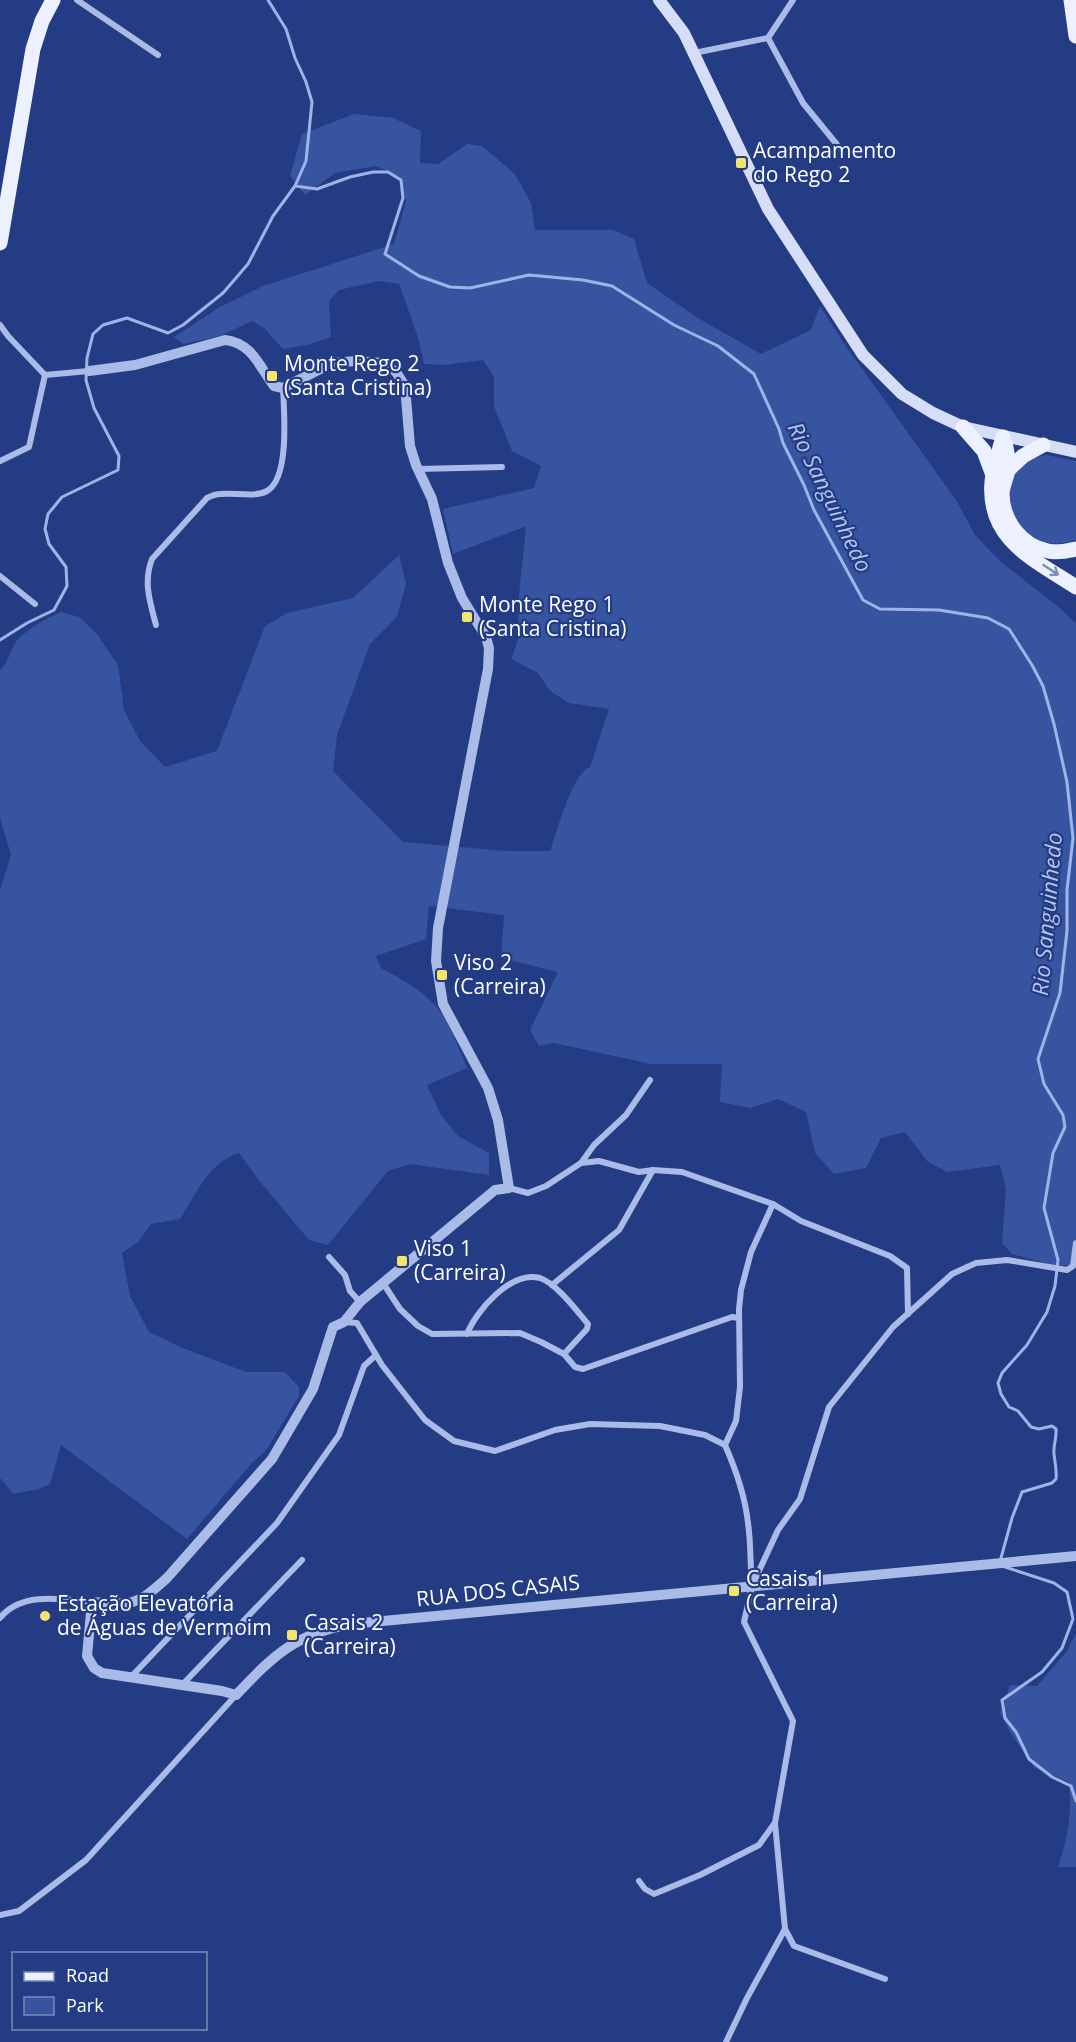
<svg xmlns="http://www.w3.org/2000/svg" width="1076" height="2042" font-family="'Open Sans',sans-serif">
<rect width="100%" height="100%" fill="#233c83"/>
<g fill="#3754a0">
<path d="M354,114l39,4 28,13 -1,32 18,1 29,-20 15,2 33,28 16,29 4,27h78l21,9 13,44 51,35 63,36 50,-24 9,-24 25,39 111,155 19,35 26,27 54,42 21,19v642h-24l-40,-11 -10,-11 4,-54 -6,-24 -53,7 -20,-11 -22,-29 -24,6 -15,30 -32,6 -19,-21 -9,-41 -28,-13 -28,9 -30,-6 2,-38h-71l-97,-21 -15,3 -9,-16 28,-58 -57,-14 3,-43 -75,-9 -3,33 -50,17 5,12c19,10 39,21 54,37 12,12 25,46 32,63l-40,17 14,30 17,21 31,17v22l-79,-11 -22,7 -60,74 -19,-5 -51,-61 -19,-26c-30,9 -43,41 -59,66l-29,5 -13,18 -16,11 8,43 19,36 36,17 61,23h39l14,15v9l-32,53 -16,15 -64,75 -126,-94 -11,39 -11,5 -26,5 -13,-16v-588l11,-35 -11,-37v-148c8,-7 9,-16 14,-25 7,-13 33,-27 47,-33l18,5 18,17 21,31 6,45 16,31 25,26 52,-16 48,-125 22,-13 66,-15 46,-43 7,29 -9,33 -27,27 -33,91 -4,36 70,71 104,9h43c7,-19 22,-78 40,-84l19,-58 -40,-6 -19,-12 -12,-18 -27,-14 7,-19 1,-45 7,-69 -73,28 -10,-45 91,-21 7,-22 -29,-15 -18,-44v-30l-11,-17 -39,5 -20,-1 -6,-27 -19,-53 -20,-3 -40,9 -10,11 2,36 -23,8 -25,4 -19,-21 -12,-7 -32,15 -37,8 -9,-7 46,-30 43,-21 131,-42 12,-43 -6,-24 -24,-11 -41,7 -30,22 -15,-19 12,-42z"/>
<path d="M1047,455l29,6v79c-16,6 -40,5 -54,-8 -7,-7 -11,-21 -15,-29 7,-29 7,-43 40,-48z"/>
<path d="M1076,1633v234h-18c10,-30 14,-53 11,-85l-34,-14 -24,-34 -11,-21 10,-28 27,1 30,-35z"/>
</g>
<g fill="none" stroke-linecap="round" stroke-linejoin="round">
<g stroke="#9eb4e9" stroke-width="3">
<path d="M268,0l18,29 9,29 11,24 6,20 -6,59 -11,25 22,3 33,-12 23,-5h15l13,8 2,18 -18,56 34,22 31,11 20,1 59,-13 54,5 29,6 62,39 44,21 36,28 25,55 4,14 21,42 10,25 49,90 17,9 59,1 49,8 21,11 23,36 11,21 11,38 13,58 6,56 -6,52v41l-7,62 -22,66 6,25 19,31 2,12 -12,26 -9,55 14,52 -3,26 -8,26 -20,33 -25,28 -4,10 3,11 8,13 9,4 13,16 8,2 13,-3 4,3c1,9 -3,16 -2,25 1,9 3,16 2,25l-4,4 -30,9 -10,26 -11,40"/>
<polyline points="0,640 27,623 54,610 67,586 66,567 49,544 45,529 48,514 62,497 118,470 119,456 94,408 86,380 87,358 93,334 103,325 127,318 168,333 183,325 223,293 248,264 273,216 295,186"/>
<polyline points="1005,1567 1054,1583 1067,1592 1073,1619 1062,1648 1042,1672 1002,1700 1005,1718 1016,1732 1029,1759 1052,1777 1071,1786 1076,1801"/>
</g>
<g stroke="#aabbe8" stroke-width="6">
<polyline points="77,0 158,55"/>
<polyline points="768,38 803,103 839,147"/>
<polyline points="694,53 768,38 793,0"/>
<polyline points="0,325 8,336 45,375 89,371"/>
<polyline points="0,461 29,447 45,375"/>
<polyline points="418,469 502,467"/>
<polyline points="0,576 35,604"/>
<path d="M156,625c-6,-23 -13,-43 -4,-66l55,-61c4,-2 9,-4 13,-4 14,-2 34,4 47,-3 23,-13 17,-80 16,-103"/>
<polyline points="581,1163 594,1145 626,1115 650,1080"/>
<polyline points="509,1188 528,1193 546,1186 581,1163 599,1161 639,1172 653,1170 682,1172 773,1204 801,1221 890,1256 907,1268 908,1314"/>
<polyline points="329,1257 345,1275 350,1291 360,1302"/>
<polyline points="383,1283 400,1309 418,1326 432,1334 520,1333 541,1342 564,1354 575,1367 583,1369 732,1317 739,1318"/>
<polyline points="552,1285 619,1230 653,1170"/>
<path d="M344,1322l13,1 25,42 43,55 29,21 41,10 60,-21 35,-6 70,2 45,9 20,10c11,25 20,50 23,78 3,20 2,41 4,62"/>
<path d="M467,1334c9,-23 44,-64 73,-56 16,5 37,33 48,46l-1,5 -23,25"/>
<polyline points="725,1445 736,1421 740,1387 739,1309 741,1290 751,1252 773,1204"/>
<path d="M0,1618c21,-27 63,-19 92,-16"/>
<polyline points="130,1678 277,1523 339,1435 364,1366 376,1355"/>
<polyline points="182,1685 302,1560"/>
<polyline points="639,1881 645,1889 654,1894 700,1875 759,1845 774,1824"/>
<polyline points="0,1915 19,1911 86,1860 236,1695"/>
<polyline points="785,1929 794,1946 885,1979"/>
<polyline points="726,2042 747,1998 785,1929 775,1823 793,1721 744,1622 752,1586 778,1530 800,1499 829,1407 893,1327 952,1274 976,1263 1007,1260 1067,1270 1073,1266 1076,1243"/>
</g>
<path stroke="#aabbe8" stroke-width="10" d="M89,371l46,-6 90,-25c27,3 34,26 49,46l9,2 49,-25 24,-2 27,2 13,9 9,14 5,60 6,19 16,34 16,64 14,35 24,39 3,11 -1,21 -50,259 -2,33 7,43 45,84 10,32 11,68 -14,2 -135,112 -16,20 -11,5 -20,62 -41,70 -105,119c-31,28 -34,27 -75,24l-5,54 7,12 8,5 120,18 14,4c38,-40 59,-61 115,-71l725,-68"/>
<polyline stroke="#d5ddf7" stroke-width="12" points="659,0 684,33 768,209 863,355 902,394 933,413 963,427 1076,452"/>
<g stroke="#edf0fe" stroke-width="15">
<polyline points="1071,0 1076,36"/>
<polyline points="0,243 33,49 42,21 53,0"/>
<polyline points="963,427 984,451 993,475"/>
<path d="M1003,437c-4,15 -10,30 -11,45 -5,58 43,78 84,105"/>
<path d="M1005,443c2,8 4,19 3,28 -2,7 -5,14 -6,22 0,27 19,53 46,58 9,2 19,0 28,-2"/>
<polyline points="1008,470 1023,456 1043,445"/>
</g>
</g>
<defs><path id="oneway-shaft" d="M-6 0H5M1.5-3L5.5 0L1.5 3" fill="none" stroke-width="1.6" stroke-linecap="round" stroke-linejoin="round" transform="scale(1.5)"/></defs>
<use stroke="#7e8dba" href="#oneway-shaft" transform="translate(1051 570) rotate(33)"/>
<g fill="#f3e46d" stroke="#233c83" stroke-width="2">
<rect x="735" y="157" width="12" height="12" rx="3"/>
<rect x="266" y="370" width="12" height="12" rx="3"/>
<rect x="461" y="611" width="12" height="12" rx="3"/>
<rect x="436" y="969" width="12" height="12" rx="3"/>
<rect x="396" y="1255" width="12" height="12" rx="3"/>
<rect x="728" y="1585" width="12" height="12" rx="3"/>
<circle cx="45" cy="1616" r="6"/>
<rect x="286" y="1629" width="12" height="12" rx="3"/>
</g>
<g text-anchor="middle" stroke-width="4.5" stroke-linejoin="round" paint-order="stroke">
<g font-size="21" fill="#fff" stroke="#233c83" text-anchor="start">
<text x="753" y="158">Acampamento<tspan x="753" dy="24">do Rego 2</tspan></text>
<text x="284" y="371">Monte Rego 2<tspan x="284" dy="24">(Santa Cristina)</tspan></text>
<text x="479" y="612">Monte Rego 1<tspan x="479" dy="24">(Santa Cristina)</tspan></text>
<text x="454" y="970">Viso 2<tspan x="454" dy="24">(Carreira)</tspan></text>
<text x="414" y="1256">Viso 1<tspan x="414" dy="24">(Carreira)</tspan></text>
<text x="746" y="1586">Casais 1<tspan x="746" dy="24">(Carreira)</tspan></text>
<text x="57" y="1611">Estação Elevatória<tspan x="57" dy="24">de Águas de Vermoim</tspan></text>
<text x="304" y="1630">Casais 2<tspan x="304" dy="24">(Carreira)</tspan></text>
</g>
<g font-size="21" fill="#fff" stroke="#233c83">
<text transform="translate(498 1591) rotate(-6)" y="7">RUA DOS CASAIS</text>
</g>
<g font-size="22" font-style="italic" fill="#b6c6ef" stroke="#233c83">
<text transform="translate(830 497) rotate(64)" y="8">Rio Sanguinhedo</text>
<text transform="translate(1047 914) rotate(-85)" y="8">Rio Sanguinhedo</text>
</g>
</g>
<rect x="12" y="1952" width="195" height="78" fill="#233c83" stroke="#7b8ab5" stroke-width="1.5"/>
<rect x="24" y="1972" width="30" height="9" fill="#edf0fe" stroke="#7b8ab5" stroke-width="1.5"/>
<text x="66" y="1982" font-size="18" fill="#ffffff">Road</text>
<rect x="24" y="1997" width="30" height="18" fill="#3754a0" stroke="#7b8ab5" stroke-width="1.5"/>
<text x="66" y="2012" font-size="18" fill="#ffffff">Park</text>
</svg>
